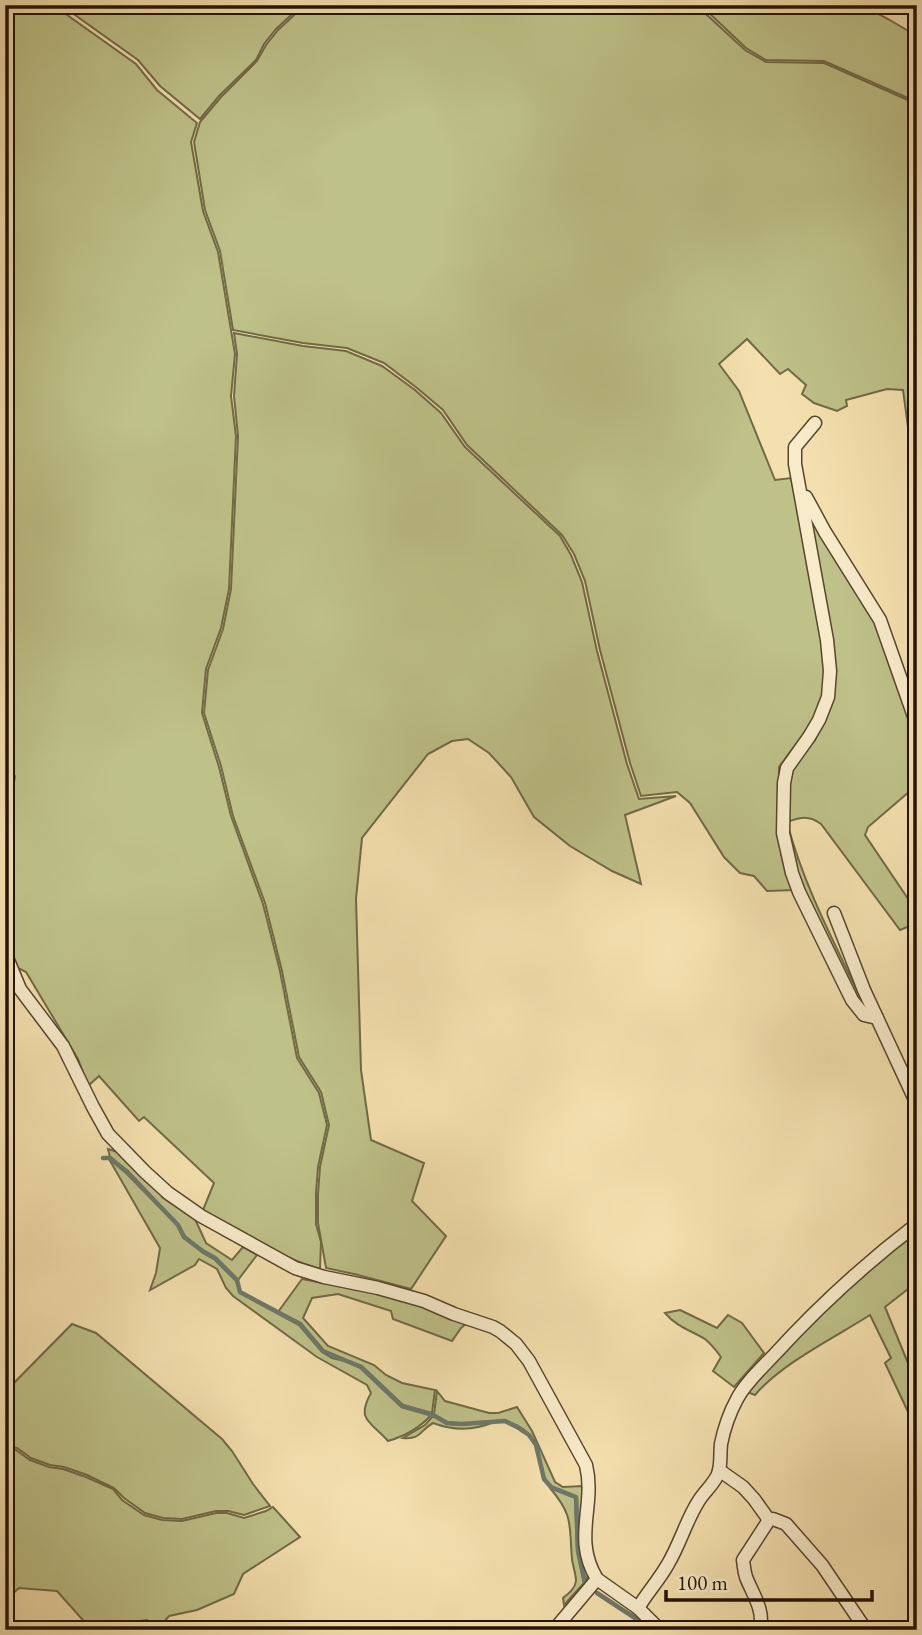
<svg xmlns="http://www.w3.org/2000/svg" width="922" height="1635" font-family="'EB Garamond',serif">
<rect width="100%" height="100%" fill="#f4e0ae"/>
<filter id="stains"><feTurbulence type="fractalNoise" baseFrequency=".00286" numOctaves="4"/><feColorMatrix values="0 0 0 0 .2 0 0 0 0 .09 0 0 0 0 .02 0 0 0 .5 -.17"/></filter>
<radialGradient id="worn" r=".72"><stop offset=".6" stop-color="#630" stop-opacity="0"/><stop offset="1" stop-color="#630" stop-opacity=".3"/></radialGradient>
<g fill="#bec188" stroke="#706a46" stroke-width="2">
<path d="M5,5h48l83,59 21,26 40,33 -6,19 12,69 15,41 17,102 -4,42 5,40 -7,153 -8,39 -15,41 -4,44 17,54 12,49 32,88 17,67 17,87 22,35 8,32 -9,42 -2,27v30l5,18 -1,27c-42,-12 -79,-37 -117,-59l11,-27 -70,-66 -5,4 -40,-45 -11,10 -10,-27 -52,-87 -12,-6 -9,-24v-146l8,-7 2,-13 -10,-13z"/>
<polygon points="61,5 302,5 276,29 264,44 256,60 219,96 200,119 160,86 138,60"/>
<polygon points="305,5 701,5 706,14 745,50 766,62 824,63 917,104 917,441 908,427 903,390 887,389 846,400 847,406 837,411 814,403 802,394 806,385 788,369 780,374 747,339 719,364 739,391 775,480 791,478 812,574 826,675 823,699 810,725 779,767 778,839 795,890 767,891 754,876 740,873 724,857 690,803 677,792 641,796 630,763 600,650 585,581 574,554 562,535 467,445 443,410 417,388 384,363 347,348 303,343 233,330 220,251 205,210 194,142 200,122 221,97 257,61 266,45 278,30"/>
<polygon points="703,5 862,5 888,19 917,36 917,102 824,61 766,60 746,48 708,12"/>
<polygon points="234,333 303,346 346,351 382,366 415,390 441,413 465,447 560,536 571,555 582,582 597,651 627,764 639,799 676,796 625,815 641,884 612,871 570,846 534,817 511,777 489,753 468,739 452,741 428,754 362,838 356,899 361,1070 371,1140 424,1163 412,1201 446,1236 411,1289 354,1274 326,1268 318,1223 318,1194 320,1167 329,1125 321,1092 299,1057 282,971 265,903 233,816 221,766 204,713 208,670 223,629 231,589 238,436 234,396 237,354"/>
<path d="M803,492l77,136 37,104v53l-49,42 -3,8 52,77v11l-17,7 -79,-106c-12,-9 -20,-7 -34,-2 17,66 51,128 80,189l-10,-9 -57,-117 -15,-53 3,-51 8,-17 19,-24 9,-19 6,-19z"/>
<polygon points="108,1149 124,1154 156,1183 162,1197 195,1219 206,1243 232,1260 243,1247 257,1255 238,1280 215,1257 204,1252 185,1236 178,1224 128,1171 110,1157"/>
<path d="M109,1159l17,14 51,52 6,12 20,16 11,6 22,22 4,12 59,32 23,27 10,6 17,4 12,6 41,39 29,8c-12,14 -26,21 -43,26 -18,-20 -32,-21 -17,-48l-4,-8 -50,-28 -84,-61 -7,-8 -9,-19 -18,-10 -4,6 -45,25 6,-17 4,-25z"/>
<path d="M917,1230v52l-32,25 32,78v42l-8,-13 -24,-51 6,-5 -21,-43c-36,23 -88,48 -115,80l-8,-3 9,-14 99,-97z"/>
<polygon points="302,1279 407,1299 467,1323 461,1328 452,1341 393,1319 391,1311 338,1294 312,1298 303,1318 328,1346 374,1365 386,1375 402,1383 435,1390 432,1413 403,1405 362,1366 323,1351 301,1323 278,1312"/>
<path d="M680,1310l37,18 11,-13 14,8 22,30 -30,34 -21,-16 8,-14c-5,-7 -10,-13 -16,-18 -15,-9 -28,-12 -40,-26z"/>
<polygon points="72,1324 96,1333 222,1439 232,1451 253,1484 270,1506 244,1515 228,1511 216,1511 182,1519 163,1518 145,1513 124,1498 114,1488 87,1475 64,1467 50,1465 31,1458 17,1448 5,1446 7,1428 5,1392"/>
<path d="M437,1391l8,10 44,12h9l19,-6 15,24 23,51 8,5 19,-1 6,88 -2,8 -7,-31 -2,-54c-8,-4 -19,-6 -26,-11 -16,-12 -2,-43 -33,-60 -23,-13 -45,3 -70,-4 -4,-1 -9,-5 -14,-8z"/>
<path d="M433,1416l14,8 14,1 33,-3c-21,9 -40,9 -61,1 -13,7 -12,17 -30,15l22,-13z"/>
<polygon points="5,1449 16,1450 30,1460 49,1467 63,1469 86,1477 113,1489 122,1500 144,1515 162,1520 182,1521 216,1513 227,1513 244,1518 266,1511 273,1507 300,1537 243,1574 234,1594 197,1610 169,1616 159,1628 147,1620 89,1627 57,1591 19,1588 10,1596 5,1597"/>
<path d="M550,1488l25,10 2,53 7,32 -20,22 -1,-7c5,-4 12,-9 13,-17 0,-6 -3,-15 -4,-22 -3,-34 2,-43 -22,-71z"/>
</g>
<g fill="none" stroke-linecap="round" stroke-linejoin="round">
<g stroke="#6c786b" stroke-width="4.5">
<polyline points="103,1158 110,1158 127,1172 178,1225 184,1237 204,1252 215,1258 237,1280 240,1292 300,1324 323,1351 361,1367 402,1406 433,1415 447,1423 462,1424 505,1421 517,1427 529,1435 536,1445 544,1479 551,1487 576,1497 578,1551 585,1583"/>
<polyline points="597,1593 635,1618 646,1630"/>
</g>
<g stroke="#57462e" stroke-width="15">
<g id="minor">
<polyline points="815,423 795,447 795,464 827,640 830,671 828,697 819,720 809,737 787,768 784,783 783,833 792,873 799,892 852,1000 864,1015 877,1018"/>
<polyline points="806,497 825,532 880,620 917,725"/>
<polyline points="834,913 864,990 917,1104"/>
<path d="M5,953l15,36 43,57 30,61 15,27 37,38 23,21 33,23 94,52 29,9 54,11 46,13 30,13 39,13 7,4 16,13 13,17 57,104c10,41 -14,73 11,114l41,29 22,22"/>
<polyline points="5,1424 5,1437"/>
<polyline points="719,1470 743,1487 754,1499 769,1520"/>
<path d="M638,1608c9,-15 21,-28 30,-44 12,-20 18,-43 30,-62 6,-11 18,-19 21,-31 2,-8 1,-18 2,-27 3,-15 9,-32 16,-45 9,-17 25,-31 38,-45 43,-47 91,-91 142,-130"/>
<polyline points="554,1630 597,1579"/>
<path d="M759,1630c7,-18 -7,-37 -13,-53 -2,-6 -2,-11 -3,-17l26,-40 4,-1 13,5 36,41 44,65"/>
</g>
</g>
<use href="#minor" stroke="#f8ebca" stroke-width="12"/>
</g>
<rect width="922" height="1635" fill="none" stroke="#f4e0ae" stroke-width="28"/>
<rect x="7" y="7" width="908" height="1621" fill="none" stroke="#231203" stroke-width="3.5"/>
<rect x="14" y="14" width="894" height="1607" fill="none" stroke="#231203" stroke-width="2"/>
<path d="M666 1590v10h206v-10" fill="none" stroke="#231203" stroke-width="3.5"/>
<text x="677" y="1590" font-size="21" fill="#231203" stroke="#f8ebca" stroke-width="5" paint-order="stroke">100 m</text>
<rect width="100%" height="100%" filter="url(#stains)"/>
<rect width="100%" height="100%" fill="url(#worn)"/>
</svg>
